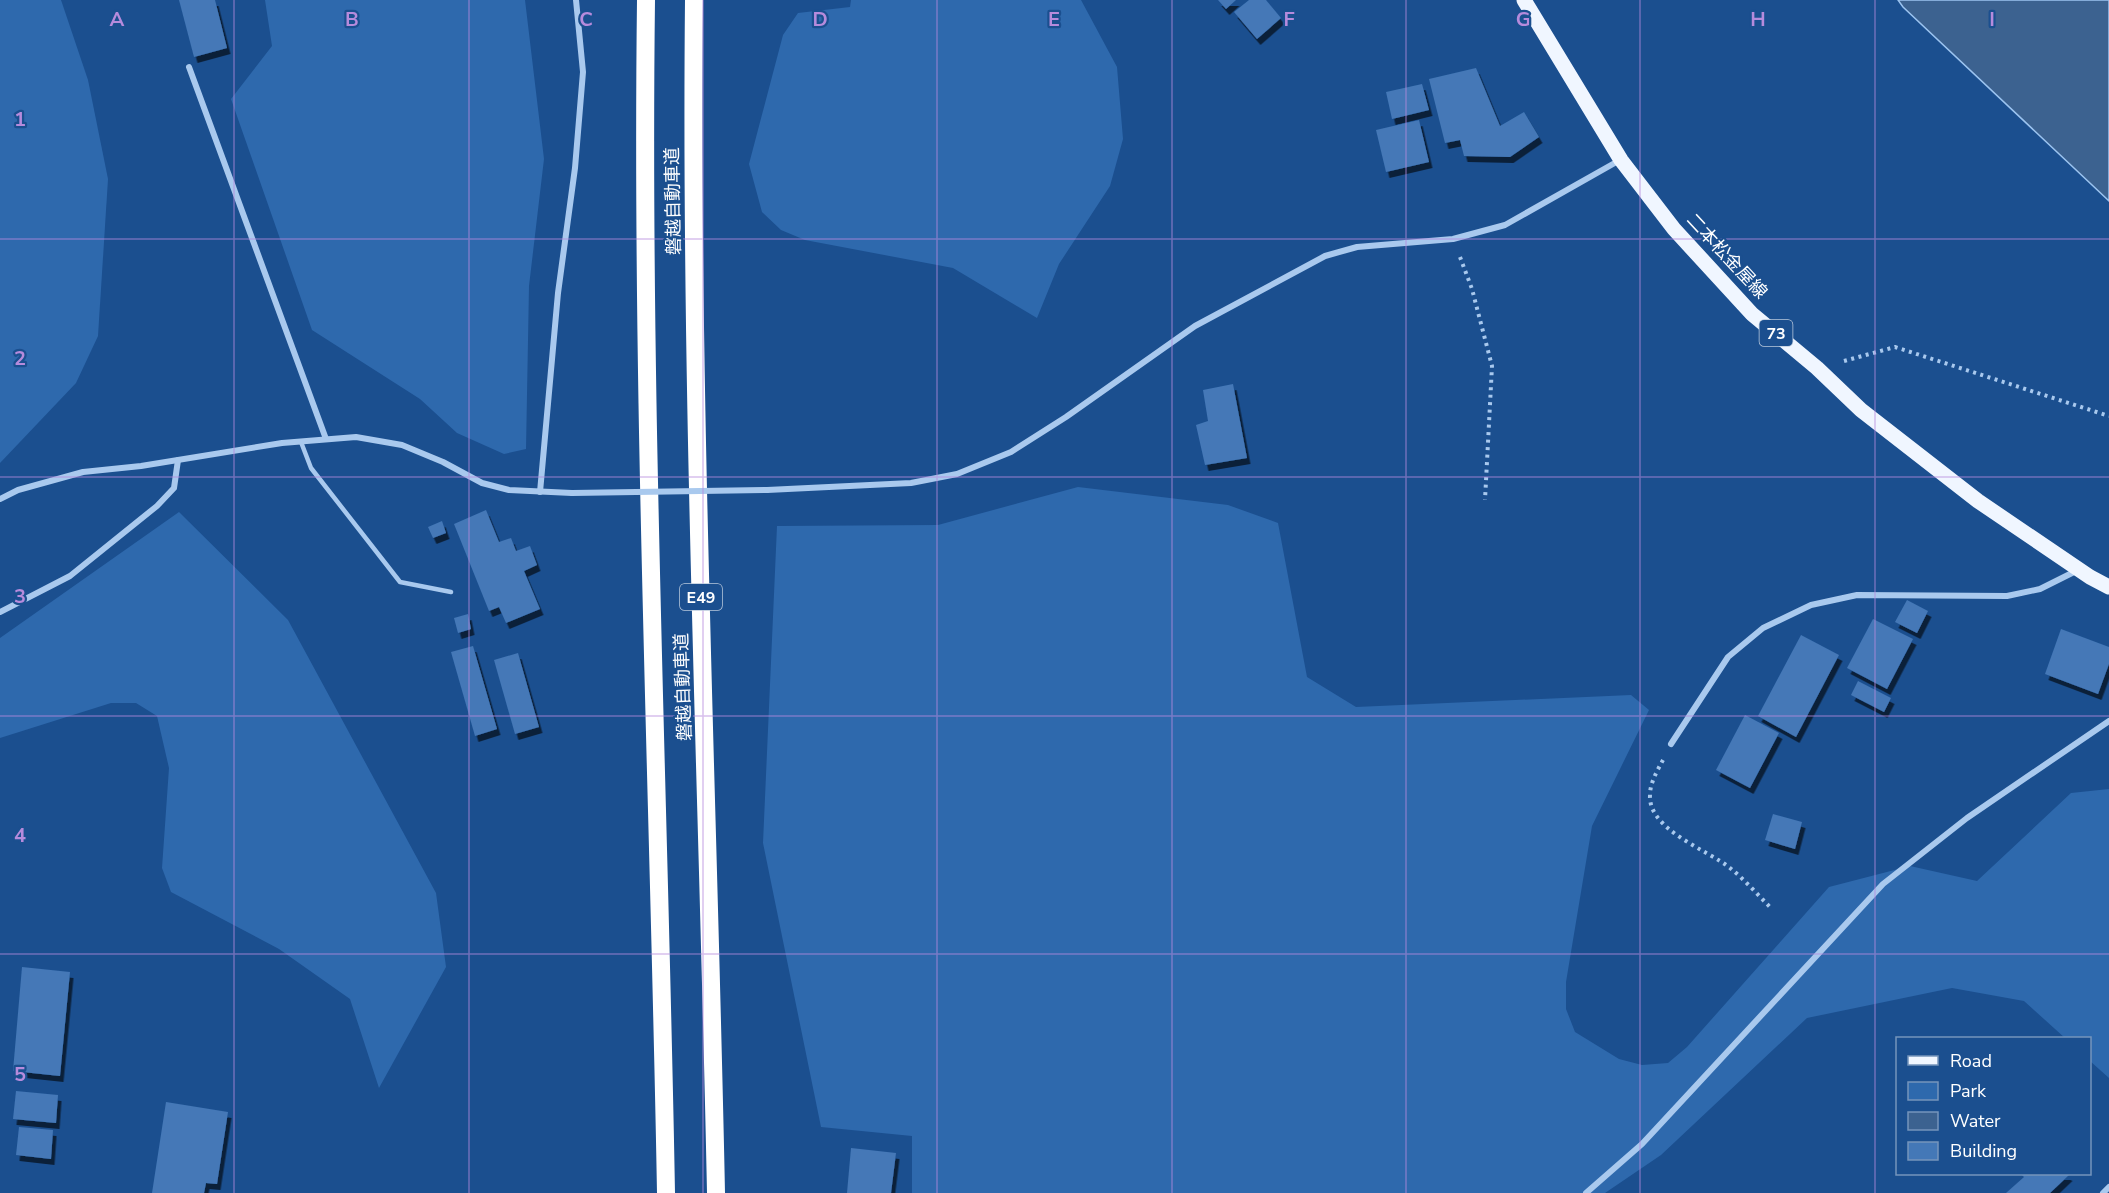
<svg xmlns="http://www.w3.org/2000/svg" width="2109" height="1193" font-family="'Nunito Sans','Noto Sans JP',sans-serif">
<defs>
<filter id="shadow"><feDropShadow dx="3.5" dy="6" stdDeviation="0" flood-color="#0009"/></filter>
</defs>
<rect width="100%" height="100%" fill="#1b4f8f"/>
<g fill="#2e69ad">
<polygon points="0,0 61,0 88,80 108,179 98,336 76,383 0,463"/>
<polygon points="265,0 525,0 544,159 529,286 526,449 504,454 457,433 420,399 312,330 231,99 272,46"/>
<polygon points="851,0 1081,0 1117,67 1123,139 1110,186 1059,264 1037,318 953,268 805,240 781,230 762,212 749,164 783,35 798,13 850,7"/>
<polygon points="1078,487 1228,505 1278,523 1307,677 1356,707 1631,695 1649,710 1592,826 1566,982 1566,1009 1575,1032 1619,1059 1642,1065 1668,1063 1687,1047 1829,887 1910,866 1977,881 2071,793 2109,789 2109,1078 2090,1061 2090,1038 2065,1038 2024,1001 1952,988 1807,1018 1661,1155 1605,1193 912,1193 912,1136 821,1127 763,843 777,526 938,525"/>
<polygon points="179,512 288,620 436,893 446,967 379,1088 350,999 279,949 171,892 162,868 169,768 157,716 136,703 111,703 0,738 0,638"/>
</g>
<polygon fill="#3c6290" stroke="#9cc4f0" stroke-width="1.5" points="1898,0 2109,0 2109,201 1903,7"/>
<g fill="#4478b7" filter="url(#shadow)">
<polygon points="179,0 215,0 227,48 194,57"/>
<polygon points="1218,0 1236,0 1226,9"/>
<polygon points="1249,0 1266,0 1281,18 1257,39 1234,12"/>
<polygon points="1476,68 1500,126 1524,112 1539,137 1510,157 1464,156 1460,140 1445,143 1429,79"/>
<polygon points="1422,84 1429,110 1392,119 1386,92"/>
<polygon points="1419,120 1429,162 1386,172 1376,130"/>
<polygon points="1233,384 1247,458 1205,465 1196,425 1208,421 1203,390"/>
<polygon points="486,510 499,542 511,538 516,551 530,546 537,565 524,571 540,609 506,623 499,607 489,611 454,524"/>
<polygon points="442,521 446,533 433,538 428,527"/>
<polygon points="1907,600 1928,611 1917,633 1895,622"/>
<polygon points="468,614 471,629 458,633 454,618"/>
<polygon points="1873,619 1913,639 1887,689 1847,668"/>
<polygon points="2061,629 2109,647 2109,664 2098,694 2045,674"/>
<polygon points="1801,635 1839,655 1796,737 1758,716"/>
<polygon points="473,646 497,729 475,736 451,652"/>
<polygon points="518,653 539,727 515,734 494,660"/>
<polygon points="1858,681 1891,698 1884,712 1851,695"/>
<polygon points="1745,715 1779,733 1750,788 1716,770"/>
<polygon points="1773,814 1802,822 1795,849 1765,840"/>
<polygon points="22,967 70,972 60,1076 13,1071"/>
<polygon points="16,1091 58,1095 56,1123 13,1119"/>
<polygon points="166,1102 228,1112 217,1184 206,1183 204,1193 152,1193"/>
<polygon points="19,1127 53,1130 51,1159 16,1155"/>
<polygon points="851,1148 896,1153 891,1193 847,1193"/>
<polygon points="2021,1174 2067,1174 2069,1175 2050,1193 2006,1193 2024,1177"/>
</g>
<g fill="none" stroke-linecap="round" stroke-linejoin="round">
<g stroke="#a9c9ee" stroke-width="4" stroke-dasharray="3 4.5" stroke-linecap="butt">
<polyline points="1460,257 1472,289 1492,366 1485,500"/>
<polyline points="1844,361 1895,347 2109,416"/>
<path d="M1663,760c-6,11 -13,23 -13,35 -2,35 58,55 80,73 14,11 27,26 40,39"/>
</g>
<polyline stroke="#a9c9ee" stroke-width="4.5" points="301,442 311,468 400,582 451,592"/>
<g stroke="#a9c9ee" stroke-width="6">
<polyline points="189,67 326,439"/>
<polyline points="767,490 911,483 957,474 1011,452 1066,417 1195,326 1325,256 1357,247 1453,239 1505,225 1620,160"/>
<polyline points="540,492 558,293 575,168 583,72 576,0"/>
<polyline points="0,499 18,490 83,472 141,466 282,443 356,437 402,445 443,462 482,483 509,490 572,493"/>
<polyline points="0,612 70,576 157,506 174,488 178,460"/>
<polyline points="1671,744 1728,657 1763,628 1811,605 1857,595 2007,596 2040,589 2078,570"/>
<polyline points="1586,1193 1642,1144 1883,884 1967,818 2109,721"/>
<polyline points="2103,1193 2109,1187"/>
</g>
<polyline stroke="#f0f6ff" stroke-width="15" points="1524,0 1621,160 1674,229 1752,314 1817,368 1861,410 1978,501 2090,577 2109,587"/>
<g stroke="#fff" stroke-width="18">
<path d="M646,0c-5,398 13,795 20,1193"/>
<path d="M694,0c-4,398 14,795 22,1193"/>
</g>
<polyline stroke="#a9c9ee" stroke-width="6" points="572,493 767,490"/>
</g>
<path fill="none" stroke="#b68bdc" stroke-width="1.5" stroke-opacity="0.55" d="M234,0v1193M469,0v1193M703,0v1193M937,0v1193M1172,0v1193M1406,0v1193M1640,0v1193M1875,0v1193M0,239h2109M0,477h2109M0,716h2109M0,954h2109"/>
<g text-anchor="middle" stroke-width="4.5" stroke-linejoin="round" paint-order="stroke">
<g fill="#1b4f8f" stroke="#bbcadd" stroke-width="1.5">
<rect x="1759.5" y="320" width="33" height="26" rx="4.5"/>
<rect x="680" y="584" width="42" height="26" rx="4.5"/>
</g>
<g font-size="16" font-weight="bold" fill="#fff">
<text x="1776" y="339">73</text>
<text x="701" y="603">E49</text>
</g>
<g font-size="18" fill="#fff" stroke="#1b4f8f">
<text transform="translate(673 201) rotate(-91)" y="6">磐越自動車道</text>
<text transform="translate(1727 256) rotate(47)" y="6">二本松金屋線</text>
<text transform="translate(683 687) rotate(-92)" y="6">磐越自動車道</text>
</g>
</g>
<g font-size="20" text-anchor="middle" font-weight="bold" fill="#b68bdc" stroke="#1b4f8f" stroke-width="4.5" stroke-linejoin="round" paint-order="stroke">
<text x="117" y="26">A</text>
<text x="352" y="26">B</text>
<text x="586" y="26">C</text>
<text x="820" y="26">D</text>
<text x="1054" y="26">E</text>
<text x="1289" y="26">F</text>
<text x="1523" y="26">G</text>
<text x="1758" y="26">H</text>
<text x="1992" y="26">I</text>
<text x="20" y="126">1</text>
<text x="20" y="365">2</text>
<text x="20" y="603">3</text>
<text x="20" y="842">4</text>
<text x="20" y="1081">5</text>
</g>
<rect x="1896" y="1037" width="195" height="138" fill="#1b4f8f" stroke="#7695bc" stroke-width="1.5"/>
<rect x="1908" y="1056" width="30" height="9" fill="#f0f6ff" stroke="#7695bc" stroke-width="1.5"/>
<text x="1950" y="1067" font-size="18" fill="#ffffff">Road</text>
<rect x="1908" y="1082" width="30" height="18" fill="#2e69ad" stroke="#7695bc" stroke-width="1.5"/>
<text x="1950" y="1097" font-size="18" fill="#ffffff">Park</text>
<rect x="1908" y="1112" width="30" height="18" fill="#3c6290" stroke="#7695bc" stroke-width="1.5"/>
<text x="1950" y="1127" font-size="18" fill="#ffffff">Water</text>
<rect x="1908" y="1142" width="30" height="18" fill="#4478b7" stroke="#7695bc" stroke-width="1.5"/>
<text x="1950" y="1157" font-size="18" fill="#ffffff">Building</text>
</svg>
